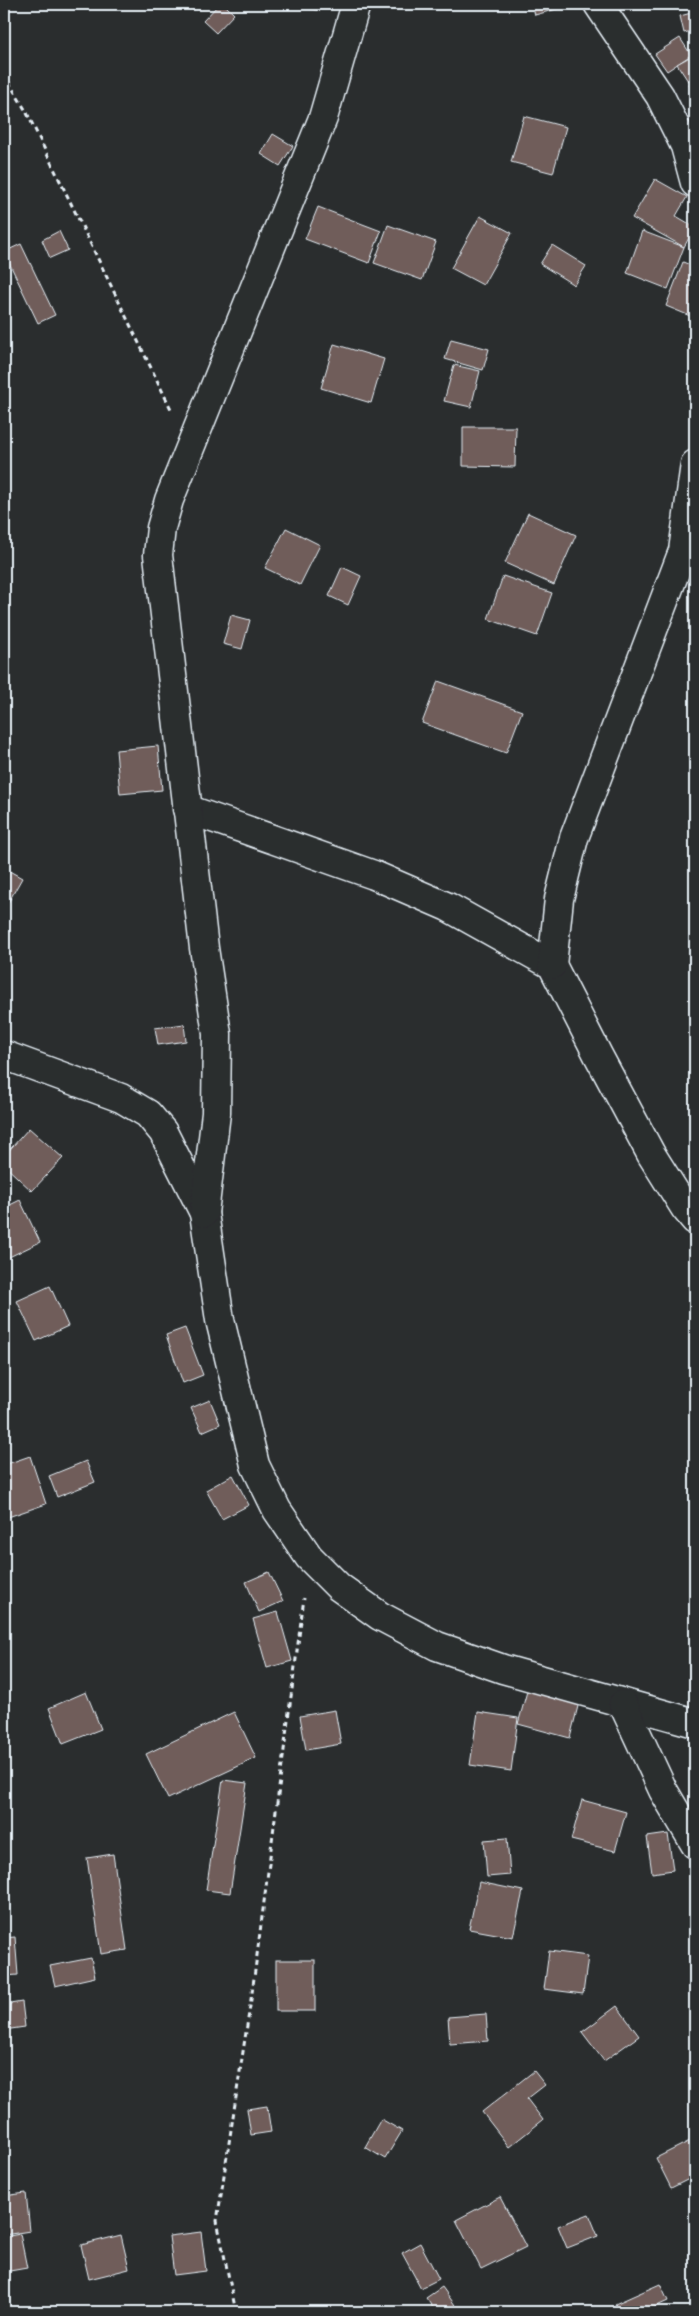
<svg xmlns="http://www.w3.org/2000/svg" width="699" height="2316" font-family="Mali,sans-serif">
<rect width="100%" height="100%" fill="#2a2d2e"/>
<filter id="ink" filterUnits="userSpaceOnUse"><feTurbulence type="fractalNoise" baseFrequency=".02" numOctaves="2"/><feDisplacementMap in="SourceGraphic" scale="10" xChannelSelector="R" yChannelSelector="G"/><feConvolveMatrix kernelMatrix="1 2 1 2 8 2 1 2 1" color-interpolation-filters="sRGB"/></filter>
<g filter="url(#ink)">
<g fill="#6f5d5a" stroke="#e8f1f8">
<polygon points="219,4 224,4 234,14 216,33 203,21"/>
<polygon points="285,4 318,4 317,10"/>
<polygon points="532,4 563,4 564,7 535,15"/>
<polygon points="695,12 695,30 684,33 680,16"/>
<polygon points="680,38 691,55 667,71 655,54"/>
<polygon points="695,54 695,77 688,81 677,64"/>
<polygon points="695,81 695,95 689,84"/>
<polygon points="524,116 566,127 553,173 511,162"/>
<polygon points="273,134 293,146 280,166 261,154"/>
<polygon points="655,179 687,197 676,216 695,227 684,247 632,218"/>
<polygon points="318,207 381,231 369,263 305,239"/>
<polygon points="480,216 512,233 483,285 451,268"/>
<polygon points="388,225 436,242 422,280 374,263"/>
<polygon points="59,231 68,250 50,258 42,240"/>
<polygon points="642,231 684,247 668,289 627,273"/>
<polygon points="21,244 55,315 38,323 4,252"/>
<polygon points="552,245 586,266 574,285 540,264"/>
<polygon points="683,262 695,267 695,318 666,306"/>
<polygon points="451,339 489,349 483,370 445,359"/>
<polygon points="334,344 384,359 371,403 321,388"/>
<polygon points="454,365 480,371 471,407 444,401"/>
<polygon points="463,427 516,427 515,467 463,466"/>
<polygon points="528,513 576,535 554,585 505,563"/>
<polygon points="286,528 320,545 300,585 265,568"/>
<polygon points="342,567 361,576 348,605 329,596"/>
<polygon points="503,576 552,593 537,636 488,619"/>
<polygon points="231,615 250,620 242,649 223,644"/>
<polygon points="438,681 522,711 506,753 422,723"/>
<polygon points="158,746 162,790 120,794 116,750"/>
<polygon points="4,868 22,878 4,910"/>
<polygon points="184,1024 186,1041 158,1045 155,1028"/>
<polygon points="29,1128 63,1158 32,1191 4,1165 4,1156"/>
<polygon points="20,1200 40,1242 7,1258 4,1252 4,1208"/>
<polygon points="50,1286 68,1326 36,1341 17,1301"/>
<polygon points="185,1328 203,1375 183,1383 166,1335"/>
<polygon points="210,1400 220,1424 202,1432 191,1408"/>
<polygon points="30,1456 46,1504 5,1518 4,1465"/>
<polygon points="86,1461 95,1482 57,1497 49,1476"/>
<polygon points="233,1475 249,1505 222,1519 206,1490"/>
<polygon points="269,1572 283,1601 259,1612 246,1582"/>
<polygon points="278,1612 292,1661 267,1668 253,1619"/>
<polygon points="532,1673 583,1686 570,1738 518,1724"/>
<polygon points="86,1692 101,1729 63,1744 49,1708"/>
<polygon points="335,1710 341,1744 306,1750 300,1716"/>
<polygon points="234,1712 256,1758 168,1799 146,1754"/>
<polygon points="478,1712 518,1718 511,1771 470,1765"/>
<polygon points="223,1780 247,1783 230,1893 206,1890"/>
<polygon points="582,1800 626,1812 615,1851 571,1840"/>
<polygon points="668,1834 673,1870 652,1873 647,1837"/>
<polygon points="507,1838 510,1875 487,1877 484,1840"/>
<polygon points="113,1854 127,1950 101,1954 87,1858"/>
<polygon points="479,1882 523,1891 513,1937 469,1929"/>
<polygon points="15,1937 18,1975 4,1976 4,1938"/>
<polygon points="549,1951 588,1956 583,1994 544,1989"/>
<polygon points="91,1958 95,1977 55,1986 50,1966"/>
<rect x="276" y="1960" width="39" height="51"/>
<polygon points="22,2002 25,2027 4,2030 4,2005"/>
<polygon points="617,2006 639,2036 604,2061 582,2032"/>
<polygon points="486,2014 488,2041 450,2044 448,2017"/>
<polygon points="534,2071 545,2085 527,2099 543,2120 509,2147 482,2112"/>
<polygon points="267,2106 271,2132 251,2135 247,2109"/>
<polygon points="381,2119 402,2131 385,2159 365,2147"/>
<polygon points="690,2141 695,2153 695,2176 671,2188 656,2158"/>
<polygon points="26,2193 30,2231 4,2235 4,2196"/>
<polygon points="500,2197 526,2247 481,2269 456,2220"/>
<polygon points="589,2214 598,2236 567,2248 558,2226"/>
<polygon points="201,2232 206,2271 174,2275 169,2236"/>
<polygon points="20,2234 27,2268 4,2272 4,2237"/>
<polygon points="121,2235 129,2269 89,2279 81,2245"/>
<polygon points="420,2243 439,2279 421,2288 402,2253"/>
<polygon points="660,2284 668,2301 644,2312 619,2312 615,2304"/>
<polygon points="442,2287 460,2312 436,2312 426,2298"/>
</g>
<g fill="none" stroke-linecap="round" stroke-linejoin="round">
<g stroke="#e8f1f8" stroke-width="31">
<g id="minor">
<polyline points="598,4 660,96 685,146 695,183"/>
<polyline points="187,809 374,875 448,907 552,965 598,1055 651,1154 685,1208 695,1220"/>
<polyline points="552,965 559,899 574,838 683,551 695,464"/>
<polyline points="4,1055 121,1098 148,1114 163,1132 204,1213 220,1320 255,1465 277,1510 309,1557 339,1587 380,1616 437,1646 503,1669 695,1723"/>
<polyline points="204,1213 216,1113 217,1034 204,948 158,555 161,528 169,500 323,118 356,4"/>
<polyline points="623,1704 663,1790 695,1844"/>
</g>
</g>
<g stroke="#e8f1f8" stroke-width="3" stroke-dasharray="5 4" stroke-linecap="butt">
<polyline points="4,74 26,111 172,411"/>
<polyline points="236,2312 217,2221 252,1993 304,1598"/>
</g>
<use href="#minor" stroke="#2a2d2e" stroke-width="28"/>
</g>
</g>
<rect width="699" height="2316" fill="none" stroke="#2a2d2e" stroke-width="20"/>
<rect x="10" y="10" width="679" height="2296" fill="none" stroke="#e8f1f8" stroke-width="2" filter="url(#ink)"/>
</svg>
